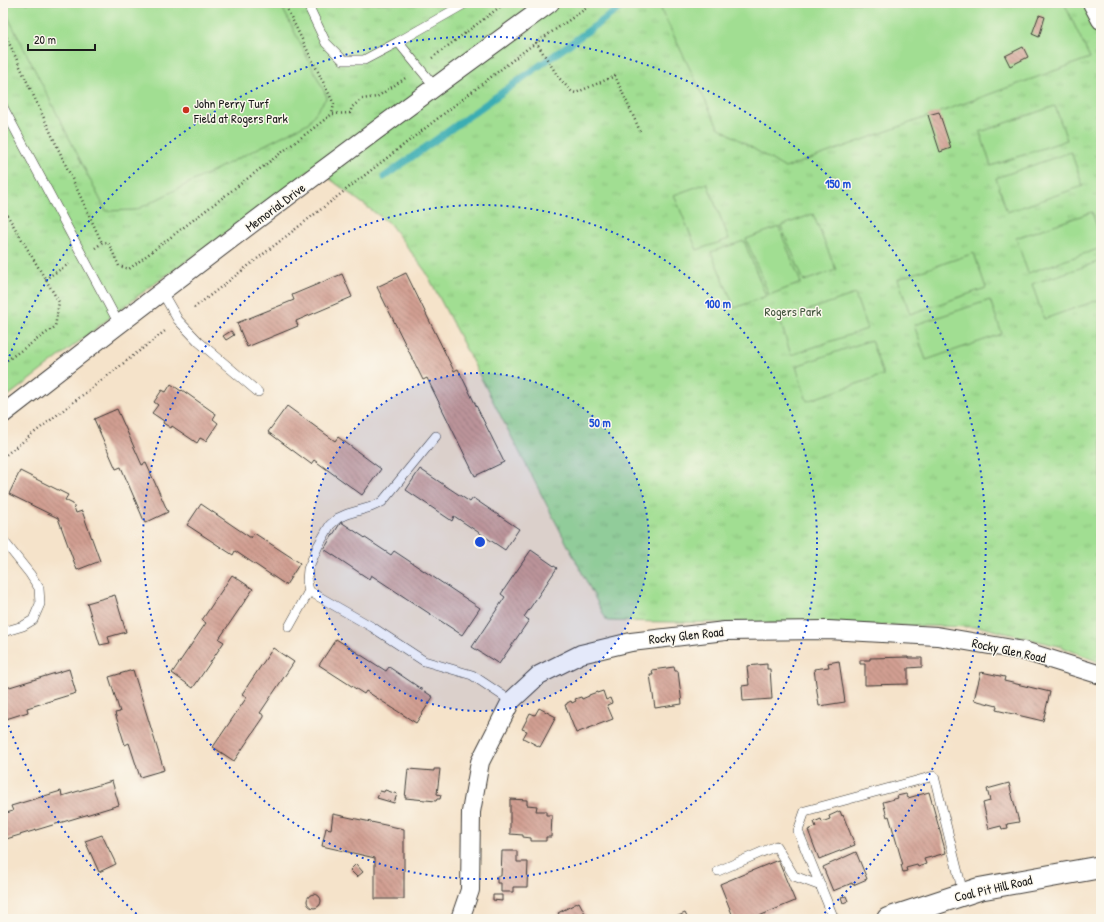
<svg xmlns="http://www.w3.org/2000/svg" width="1104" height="922" font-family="'Patrick Hand',sans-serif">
<defs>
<pattern id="grass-tufts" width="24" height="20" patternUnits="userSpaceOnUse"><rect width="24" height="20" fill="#a1de92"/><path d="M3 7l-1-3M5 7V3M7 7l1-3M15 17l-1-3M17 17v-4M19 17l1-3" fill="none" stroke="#8abe7d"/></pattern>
<pattern id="building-back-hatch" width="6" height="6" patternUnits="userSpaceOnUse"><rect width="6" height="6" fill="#d19f92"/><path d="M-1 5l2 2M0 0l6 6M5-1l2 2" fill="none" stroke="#a98176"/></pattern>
</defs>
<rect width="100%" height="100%" fill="#fbf7ec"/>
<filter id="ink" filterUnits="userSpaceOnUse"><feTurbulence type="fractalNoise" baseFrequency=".025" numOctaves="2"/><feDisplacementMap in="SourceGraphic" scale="8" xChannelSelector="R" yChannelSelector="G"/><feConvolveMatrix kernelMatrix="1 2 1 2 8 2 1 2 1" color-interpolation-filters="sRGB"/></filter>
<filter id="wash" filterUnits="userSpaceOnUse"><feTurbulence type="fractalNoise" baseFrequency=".012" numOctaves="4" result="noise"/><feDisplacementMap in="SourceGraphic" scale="16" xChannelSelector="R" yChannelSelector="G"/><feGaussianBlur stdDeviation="0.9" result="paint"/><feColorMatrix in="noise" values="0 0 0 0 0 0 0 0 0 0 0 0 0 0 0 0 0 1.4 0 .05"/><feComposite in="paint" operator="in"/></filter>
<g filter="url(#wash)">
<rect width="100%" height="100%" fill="#f5e3ca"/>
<polygon fill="url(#grass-tufts)" stroke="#5e7d57" points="3,3 1101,3 1101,663 1062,647 981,627 607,621 426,272 390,224 314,167 251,215 146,290 3,400"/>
<g fill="#a1de92" stroke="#5e7d57">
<polygon points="3,3 280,3 327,97 308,123 136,210 106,211 3,7"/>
<polygon points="658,3 1064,3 1090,58 785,168 718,127"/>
<polygon points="1055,106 1067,140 991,166 980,132"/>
<polygon points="1071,152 1083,186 1007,212 996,178"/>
<polygon points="707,183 729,239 697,250 674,195"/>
<polygon points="1092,212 1101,239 1101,248 1028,273 1016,238"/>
<polygon points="813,214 836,270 804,281 781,226"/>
<polygon points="779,227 801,283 769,295 746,239"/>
<polygon points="744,241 766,296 735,308 711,252"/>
<polygon points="974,253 986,288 910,314 898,279"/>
<polygon points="1101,261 1101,299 1044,319 1032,284"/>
<polygon points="855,294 867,329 791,355 780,320"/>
<polygon points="990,300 1002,334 926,360 914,325"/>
<polygon points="871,340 883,375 807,401 796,366"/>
</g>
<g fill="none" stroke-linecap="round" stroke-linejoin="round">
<polyline stroke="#3badb3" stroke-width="7" points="384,177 627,3"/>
</g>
<g id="blocks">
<g fill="url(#building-back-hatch)">
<polygon points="1039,15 1045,17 1039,37 1032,34"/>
<polygon points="1023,47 1028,57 1010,66 1005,56"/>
<polygon points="939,112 951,148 940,152 928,115"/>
<polygon points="406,273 454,371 458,369 504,462 475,476 427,378 423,380 377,287"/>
<polygon points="342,274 352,297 296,321 298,326 247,347 237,323 294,300 292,295"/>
<polygon points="231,331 234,335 226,340 223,336"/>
<polygon points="171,384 181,391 182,390 216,414 213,419 218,423 206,441 200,438 197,443 172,426 171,428 163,423 164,421 152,413 158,405 154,402 162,390 166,392"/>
<polygon points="287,406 335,441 338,437 381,469 362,495 314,460 311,464 268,432"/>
<polygon points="117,409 142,465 146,463 168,512 145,523 121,467 116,469 94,419"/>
<polygon points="420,469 470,502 473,498 519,529 505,550 454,516 452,521 406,490"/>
<polygon points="20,471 68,495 65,500 73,504 76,513 82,511 100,561 77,570 58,518 9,494"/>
<polygon points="201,504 251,538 254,533 300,563 286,585 235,551 233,555 187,525"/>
<polygon points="341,522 391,555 394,551 480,608 462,635 371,575 369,579 324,549"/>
<polygon points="531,550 557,568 524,617 529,620 499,664 472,647 505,597 501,594"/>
<polygon points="232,575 253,589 219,639 224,642 193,688 172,673 206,623 202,620"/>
<polygon points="115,595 126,632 108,637 110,643 100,645 87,603"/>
<polygon points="336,639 386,671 389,667 433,697 416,723 366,691 364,694 319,665"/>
<polygon points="273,648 294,662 260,713 264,715 264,717 234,761 213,747 247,697 242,694"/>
<polygon points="908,657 908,658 922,658 922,667 908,668 908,684 865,685 865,664 860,664 860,660 870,660 870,658"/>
<polygon points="839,661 845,702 819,706 814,669 829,667 828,663"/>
<polygon points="767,664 767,669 770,669 772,699 743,701 742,686 749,685 747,666"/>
<polygon points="674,667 675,671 678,671 682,704 655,708 650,675 653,675 652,670"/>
<polygon points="69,669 76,693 27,708 28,712 3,720 3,689"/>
<polygon points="133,670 164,770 140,777 129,743 125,745 115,713 120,712 109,677"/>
<polygon points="981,672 1005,677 1004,681 1050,692 1043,721 996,710 997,706 974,700"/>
<polygon points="603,691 606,700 610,698 612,703 607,705 613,719 576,733 565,705 567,704 567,703 571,701 572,703 576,701 575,699 581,697 582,699 589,696 589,695 597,692 597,693"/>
<polygon points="539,708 556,717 540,747 523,738 527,731 522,729 530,713 535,715"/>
<polygon points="408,769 434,771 434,769 440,769 437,794 441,795 440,799 437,799 436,801 405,798"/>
<polygon points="112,781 119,805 3,840 3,814 13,811 11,806 61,791 62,796"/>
<polygon points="1009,783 1019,822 1007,824 1008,828 1002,829 1001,826 989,829 983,803 990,801 987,789"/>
<polygon points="385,790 397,794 394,803 377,798 380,791 384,792"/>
<polygon points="929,792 946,853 924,859 926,864 918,867 917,865 906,868 907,871 903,872 901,865 903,865 889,816 887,817 883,802 898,798 897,796 906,794 908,798"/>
<polygon points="510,799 527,800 527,805 537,806 536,811 546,811 546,815 552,815 551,837 546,837 546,841 531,841 531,838 523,837 523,835 510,834"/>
<polygon points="840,811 842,816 843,815 855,845 819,859 808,830 816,827 814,822 821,819 822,822 830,819 829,816"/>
<polygon points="333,814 404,829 404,899 375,899 375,858 322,846 326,828 331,829"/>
<polygon points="102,835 116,864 99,872 85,841"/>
<polygon points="502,851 517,851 517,862 528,862 527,887 513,887 513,892 501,892 501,883 497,883 497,876 501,876"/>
<polygon points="856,852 867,879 853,885 852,883 833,891 823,867"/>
<polygon points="778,860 795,901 752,919 734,919 720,884"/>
<polygon points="356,864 363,872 357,877 350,870"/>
<circle cx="314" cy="901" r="7"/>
<polygon points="493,895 502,895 502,901 493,900"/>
<polygon points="846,896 848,901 843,903 841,897"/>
<polygon points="579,902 588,919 562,919 558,913"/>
<polygon points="685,913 688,919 671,919"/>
</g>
</g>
</g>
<g filter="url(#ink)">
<use href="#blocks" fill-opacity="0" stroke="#3d3a36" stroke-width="1"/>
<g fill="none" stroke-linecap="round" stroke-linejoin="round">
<g stroke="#3d3a36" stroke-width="10">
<g id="service">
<polyline points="307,3 326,43 343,60 364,60 398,42 435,87"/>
<polyline points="527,3 537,12"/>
<polyline points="398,42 466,3"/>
<polyline points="3,107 119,324"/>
<polyline points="162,292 178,320 199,342 258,392"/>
<polyline points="3,540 30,574 39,588 40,604 33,620 23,626 3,632"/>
<polyline points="309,591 307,581 308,569 318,546 330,525 338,518 347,514 371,507 382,502 436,436"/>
<polyline points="289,627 309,591 372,627 424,661 472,675 511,701"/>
<polyline points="718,871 776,846 794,876 821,886"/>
<polyline points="834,919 798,831 805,811 934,776 963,893"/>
</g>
</g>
<g stroke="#3d3a36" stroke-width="20">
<g id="minor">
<polyline points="1092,3 1101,20"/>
<path d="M3,414c180,-140 362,-277 547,-411"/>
<polyline points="460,919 470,890 471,812 480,762 511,701 539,675 581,654 631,642 725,631 828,630 937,636 1024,651 1101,675"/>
</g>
</g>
<g stroke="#3d3a36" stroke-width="24">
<polyline id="tertiary" points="888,919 979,889 1101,867"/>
</g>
<g stroke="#3d3a36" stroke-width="2.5" stroke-dasharray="1 3" stroke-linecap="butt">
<polyline points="284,3 334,104 332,114"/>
<polyline points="3,30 102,243"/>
<polyline points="536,42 559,78 572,92 576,93 580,91 615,76 640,131"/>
<polyline points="432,58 505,3"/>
<polyline points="3,208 59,302 55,327 3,363"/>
<polyline points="95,248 102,243 108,242 119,266 129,269 332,114 350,113 352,107 362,99 377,97 407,77"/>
<polyline points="45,279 69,264"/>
<polyline points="194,308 527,49 594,3"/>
<polyline points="3,457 165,331"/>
</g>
<use href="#service" stroke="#fff" stroke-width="9"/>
<use href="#minor" stroke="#fff" stroke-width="18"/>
<use href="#tertiary" stroke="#fff" stroke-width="22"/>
</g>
</g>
<circle cx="480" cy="542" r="169" fill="#1d4ed8" fill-opacity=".12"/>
<g fill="none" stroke="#1d4ed8" stroke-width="2" stroke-dasharray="2 4">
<circle cx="480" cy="542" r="169"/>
<circle cx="480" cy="542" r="337"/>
<path d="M141 918A506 506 0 0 1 3 711M3 373A506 506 0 1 1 819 918"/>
</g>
<circle fill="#c8321e" stroke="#fbf7ec" stroke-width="1.5" cx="186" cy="110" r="4"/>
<g text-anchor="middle" stroke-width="3" stroke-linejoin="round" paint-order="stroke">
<g font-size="13" fill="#1c1c1c" stroke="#fbf7ec" text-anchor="start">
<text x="194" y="108">John Perry Turf<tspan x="194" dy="15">Field at Rogers Park</tspan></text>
</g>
<g font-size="13" fill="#1c1c1c" stroke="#fbf7ec">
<text transform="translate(275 207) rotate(-37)" y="5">Memorial Drive</text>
<text transform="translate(686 635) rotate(-6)" y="5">Rocky Glen Road</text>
<text transform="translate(1009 650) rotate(12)" y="5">Rocky Glen Road</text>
<text transform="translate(993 888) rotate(-13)" y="5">Coal Pit Hill Road</text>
</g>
<g font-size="13" fill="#44563f" stroke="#fbf7ec">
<text x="793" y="316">Rogers Park</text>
</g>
</g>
<circle cx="480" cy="542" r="6" fill="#1d4ed8" stroke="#fbf7ec" stroke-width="2"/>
<g font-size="12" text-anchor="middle" font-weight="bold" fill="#1d4ed8" stroke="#fbf7ec" stroke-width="3" stroke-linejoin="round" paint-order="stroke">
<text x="838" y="188">150 m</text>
<text x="718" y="308">100 m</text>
<text x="600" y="427">50 m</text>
</g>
<rect width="1104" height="922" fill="none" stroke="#fbf7ec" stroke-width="16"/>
<path d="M28 44v6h67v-6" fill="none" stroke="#1c1c1c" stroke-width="2"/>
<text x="34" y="44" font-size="12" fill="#1c1c1c" stroke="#fbf7ec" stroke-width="3" paint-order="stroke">20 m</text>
</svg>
